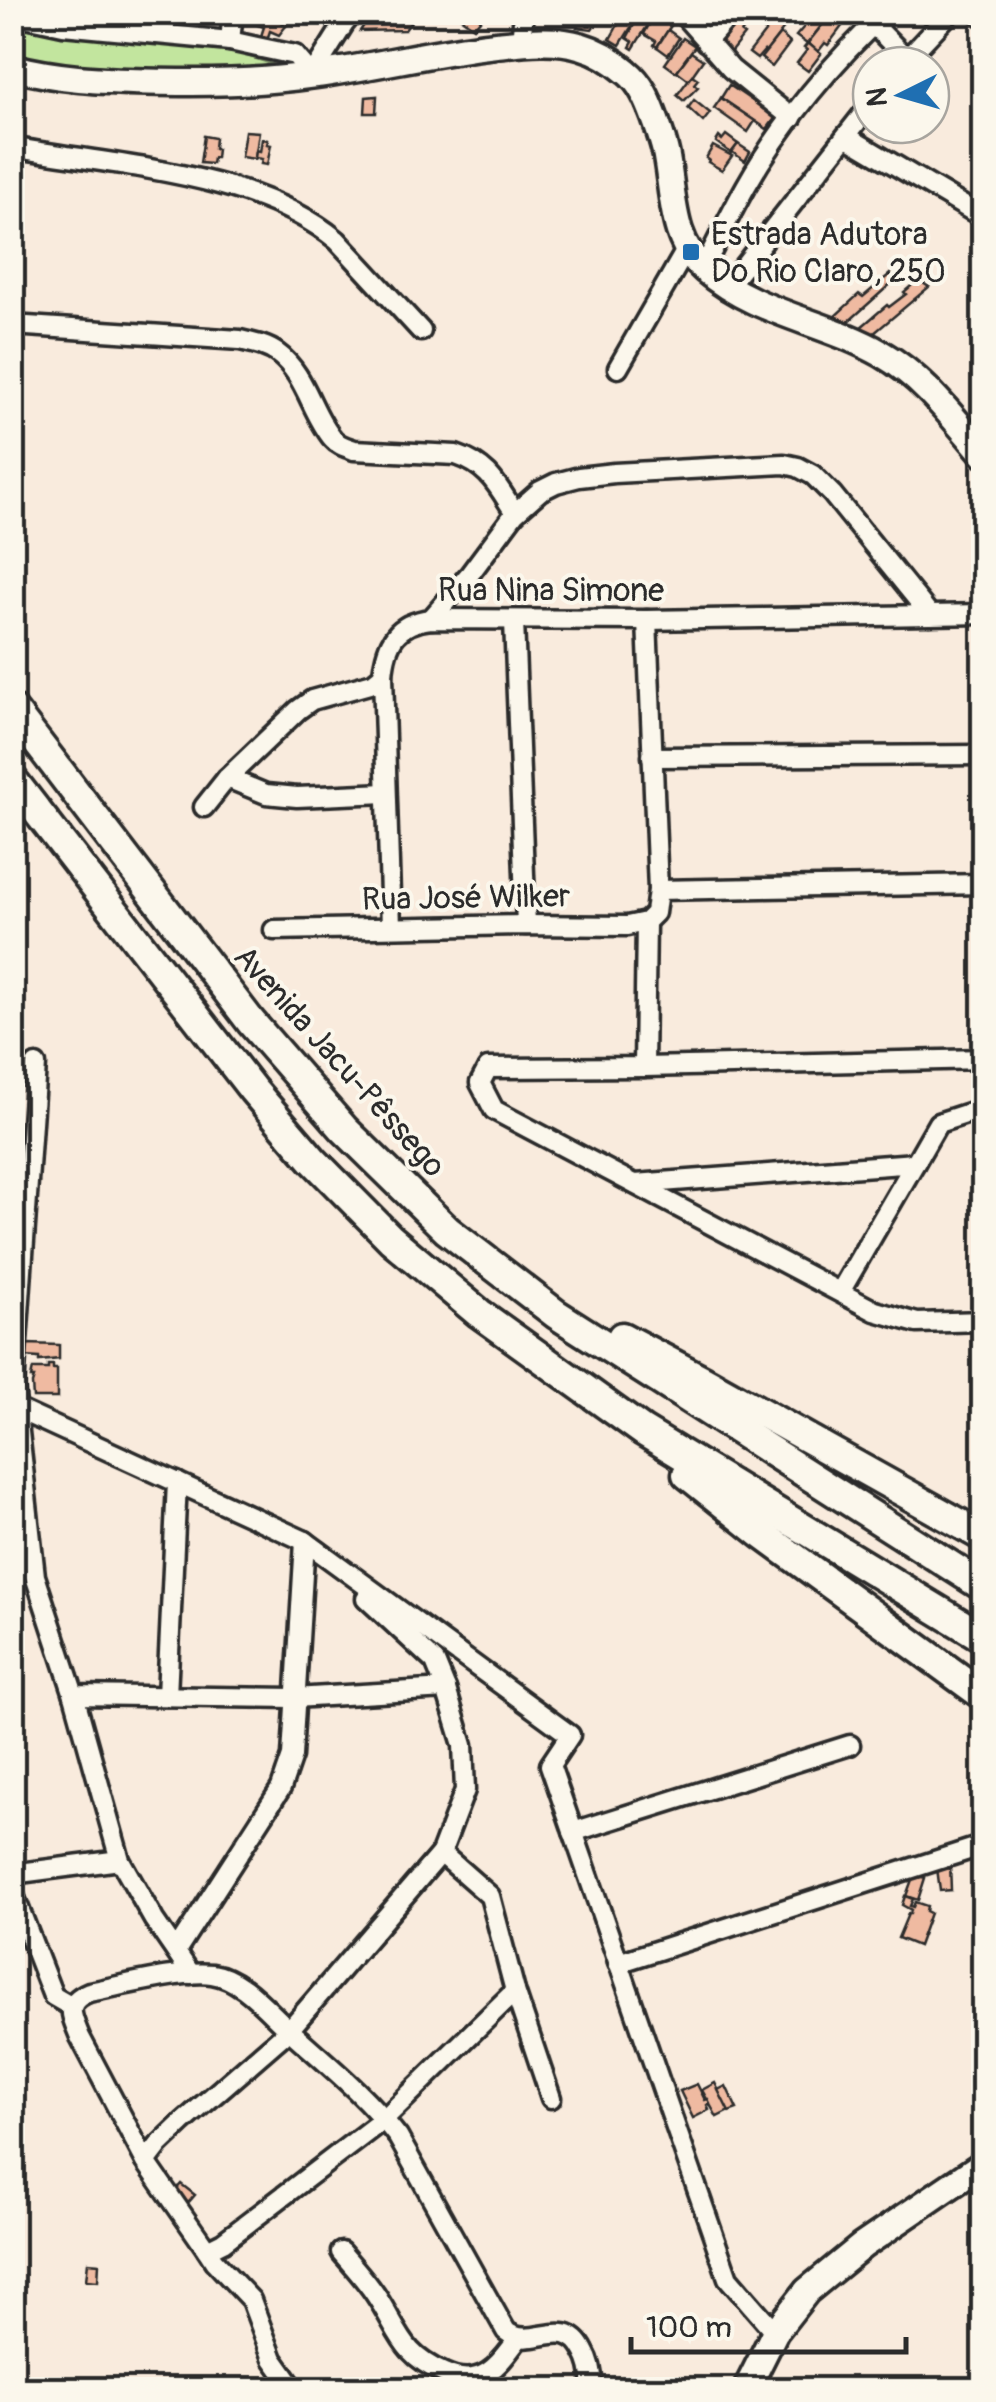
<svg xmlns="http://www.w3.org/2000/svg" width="996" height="2402" font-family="Pangolin,sans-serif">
<rect width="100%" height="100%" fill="#f9ebdd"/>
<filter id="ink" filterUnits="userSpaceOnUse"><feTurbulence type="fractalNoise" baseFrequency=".01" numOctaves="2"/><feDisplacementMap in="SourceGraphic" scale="20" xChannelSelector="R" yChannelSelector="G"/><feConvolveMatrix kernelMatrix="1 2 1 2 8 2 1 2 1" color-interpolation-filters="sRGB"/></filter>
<g filter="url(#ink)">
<polygon fill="#c2e59e" stroke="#768864" stroke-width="2.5" points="12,20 211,44 296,72 99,79 13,63"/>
<g fill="#efbaa1" stroke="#2b2b2b" stroke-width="2.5">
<polygon points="241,12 267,12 261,22 241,17"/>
<polygon points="267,12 271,12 286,26 279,35 270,31 268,37 261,36 264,27 258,25"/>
<polygon points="271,12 291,12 295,15 286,26"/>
<polygon points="373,12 403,12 413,19 405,30 360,31"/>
<polygon points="453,12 472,12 481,19 474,27"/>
<polygon points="570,12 594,12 600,17 592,29 577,27 580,20"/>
<polygon points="641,12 656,12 633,49 630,47 633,42 627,38"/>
<polygon points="656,12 667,12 676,18 657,47 654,45 656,41 644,34"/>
<polygon points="744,12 761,12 749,28 746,26 741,33 744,35 729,54 719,46"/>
<polygon points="778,12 796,12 785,27 774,18"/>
<polygon points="817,12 832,12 807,44 796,36"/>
<polygon points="624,14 635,21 620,45 610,39"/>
<polygon points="831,14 843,25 828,45 825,43 818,52 808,43"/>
<polygon points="774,18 785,27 765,53 764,51 757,59 749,53 766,31 761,27 766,21 769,24"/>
<polygon points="668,30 679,38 668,55 657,47"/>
<polygon points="780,34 790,43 772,67 761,58"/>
<polygon points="683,38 695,46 676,72 665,64"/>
<polygon points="808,43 821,54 808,71 797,63 807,50 804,48"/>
<polygon points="691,52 703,60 689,80 677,71"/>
<polygon points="692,75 698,79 694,84 698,87 684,101 677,95"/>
<polygon points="729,85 776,117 767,129 721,98"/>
<polygon points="377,96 376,113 365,113 366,97"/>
<polygon points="721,98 755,121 748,132 714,108"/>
<polygon points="694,100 710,113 703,122 688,108"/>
<polygon points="245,131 259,132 255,159 241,157"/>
<polygon points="726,135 738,144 731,153 716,142 719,137 722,140"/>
<polygon points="204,136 215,138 214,148 217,149 216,158 213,158 212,164 200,163"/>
<polygon points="262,139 268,140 267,144 271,145 267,165 261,164 262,159 255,158 256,151 260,152"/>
<polygon points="738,144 750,152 745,161 732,152"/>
<polygon points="713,146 732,156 722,170 708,162 709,160 706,158"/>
<polygon points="890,274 895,280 847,323 833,318 859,294 863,297"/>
<polygon points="918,280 929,287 873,334 860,328 887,305 889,307 906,294 904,292"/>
<polygon points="26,1344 59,1345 59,1359 39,1361 39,1358 25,1357"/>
<polygon points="48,1365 53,1365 53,1369 57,1369 57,1398 33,1398 32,1384 34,1378 31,1378 33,1369 48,1369"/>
<polygon points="936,1861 950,1863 951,1890 940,1891"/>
<polygon points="914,1874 925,1878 918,1900 906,1896"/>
<polygon points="905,1896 913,1899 910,1906 913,1907 915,1902 927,1906 926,1911 930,1913 918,1946 898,1938 908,1914 910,1914 911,1910 902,1905"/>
<polygon points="715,2083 729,2111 717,2117 702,2090"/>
<polygon points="697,2084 705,2100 708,2099 710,2103 707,2105 709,2110 693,2118 680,2091"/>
<polygon points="726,2086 737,2109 729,2112 718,2090"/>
<polygon points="181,2184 195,2195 188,2203 174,2192"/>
<polygon points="88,2262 99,2263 98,2281 86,2280"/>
</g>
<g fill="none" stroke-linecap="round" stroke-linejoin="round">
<g stroke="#2b2b2b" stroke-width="25">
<g id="minor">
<polyline points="681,12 731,69 792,118"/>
<polyline points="861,12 906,58"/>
<polyline points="976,12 984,18"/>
<polyline points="12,14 63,25 230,41 257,47 295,55 312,75 344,24 354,12"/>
<polyline points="230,41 233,12"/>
<polyline points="521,42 524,12"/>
<polyline points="706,42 732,12"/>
<polyline points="901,65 951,12"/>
<polyline points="846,136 984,218"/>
<path d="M12,147c102,19 243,25 325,93l84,91"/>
<path d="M703,269c14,-28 28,-56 43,-83 34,-60 89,-128 141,-174"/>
<polyline points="727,287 871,104"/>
<path d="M12,325l228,15c13,3 26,5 37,13 29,21 34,60 56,86 5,6 13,8 21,11l102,5c33,11 41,30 59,58"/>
<polyline points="618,368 686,250"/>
<polyline points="431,619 469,575 515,513 540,491 556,483 579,477 614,473 784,464 798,467 813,475 832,494 930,615"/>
<polyline points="514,621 526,925"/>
<polyline points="652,757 984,755"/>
<polyline points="227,778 266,794 297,797 386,793"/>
<polyline points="204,807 227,778 298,710 312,700 373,683 383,675"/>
<polyline points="658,890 984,884"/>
<polyline points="646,922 644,1067 488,1068 480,1083 494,1110 875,1311 917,1323 984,1321"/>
<path d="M391,927l-8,-252c3,-34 14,-52 48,-56l216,1 337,-6"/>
<polyline points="274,930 526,925 627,926 646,922 655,913 658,890 647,620"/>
<polyline points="36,1065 14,1387 35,1576 74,1695 294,1698 446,1689 463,1745 465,1790 441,1853 490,1896 515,1991 551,2098"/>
<polyline points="644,1067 984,1059"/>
<polyline points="915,1163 938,1123 984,1108"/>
<polyline points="635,1184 915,1163 840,1292"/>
<polyline points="17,1409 305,1541 314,1549"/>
<polyline points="305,1541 570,1735 550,1765 728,2278 775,2332"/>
<polyline points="366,1598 435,1662 446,1689"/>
<polyline points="74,1695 120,1860 154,1920 191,1974"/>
<polyline points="167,1696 177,1482"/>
<polyline points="573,1832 850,1745"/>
<path d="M441,1853l-152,177 -106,92 -24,23 -13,17 -66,-125c-8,-21 -17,-34 9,-45 32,-6 93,-22 123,-18 29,4 54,35 75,54 40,36 77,65 111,109l108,194c26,21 59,-18 78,20 7,12 9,25 8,39"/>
<polyline points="12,1874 120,1860"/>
<polyline points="12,1890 53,1996 72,2007"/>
<polyline points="176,1951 281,1788 292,1756 305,1541"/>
<polyline points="618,1963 984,1845"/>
<polyline points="146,2162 207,2250"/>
<path d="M341,2252c12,14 24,27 34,42 25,37 25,60 69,79 15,7 30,8 44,-1 13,-8 22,-23 31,-34"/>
<polyline points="295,2390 273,2359 251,2300 214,2261 207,2250 223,2242 384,2119 515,1991"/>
</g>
</g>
<g stroke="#2b2b2b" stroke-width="32">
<g id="secondary">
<path d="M12,67c45,12 90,14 135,15 56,1 111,1 166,-7 60,-8 118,-23 179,-30 29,-3 61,-8 89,1 18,5 32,14 46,26 14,11 21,28 27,44 5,14 11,29 13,44 7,40 5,82 38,110 51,44 120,51 177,84 42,24 71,64 102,100"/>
<polyline points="746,2390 775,2332 807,2291 862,2246 984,2163"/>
</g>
</g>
<g stroke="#2b2b2b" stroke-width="35">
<g id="trunk">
<polyline points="12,709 251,1022 344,1129 447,1230 556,1314 984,1587"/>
<polyline points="12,779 253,1090 313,1160 391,1239 479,1313 643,1431 984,1638"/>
<polyline points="622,1337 703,1380 984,1537"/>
<polyline points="687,1474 762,1534 984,1696"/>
</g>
</g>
<use href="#minor" stroke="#fbf7ec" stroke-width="18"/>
<use href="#secondary" stroke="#fbf7ec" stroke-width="25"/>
<use href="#trunk" stroke="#fbf7ec" stroke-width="28"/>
</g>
</g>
<rect fill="#1f6fb2" stroke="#fbf7ec" stroke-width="4" x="681" y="242" width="20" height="20" rx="5"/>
<g text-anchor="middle" stroke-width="8" stroke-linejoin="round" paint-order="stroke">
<g font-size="32" fill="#2b2b2b" stroke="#fbf7ec" text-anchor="start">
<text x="711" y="245">Estrada Adutora<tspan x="711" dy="37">Do Rio Claro, 250</tspan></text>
</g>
<g font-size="32" fill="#2b2b2b" stroke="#fbf7ec">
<text x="551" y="601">Rua Nina Simone</text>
<text transform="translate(466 897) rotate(-1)" y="11">Rua José Wilker</text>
<text transform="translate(340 1061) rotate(48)" y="11">Avenida Jacu-Pêssego</text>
</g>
</g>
<rect width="996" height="2402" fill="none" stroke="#fbf7ec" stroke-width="50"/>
<rect x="25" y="25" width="946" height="2352" fill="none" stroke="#2b2b2b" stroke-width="4" filter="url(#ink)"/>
<g transform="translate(901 95) rotate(265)"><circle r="48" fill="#fbf7ec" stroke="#a8a59f" stroke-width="2.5"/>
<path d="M0-8L18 38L0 25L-18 38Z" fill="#1f6fb2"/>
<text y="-15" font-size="28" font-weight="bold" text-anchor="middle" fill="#2b2b2b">N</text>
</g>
<path d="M631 2337v15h275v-15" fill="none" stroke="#2b2b2b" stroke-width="5"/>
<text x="646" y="2337" font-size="30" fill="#2b2b2b" stroke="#fbf7ec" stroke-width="8" paint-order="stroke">100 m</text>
</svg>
